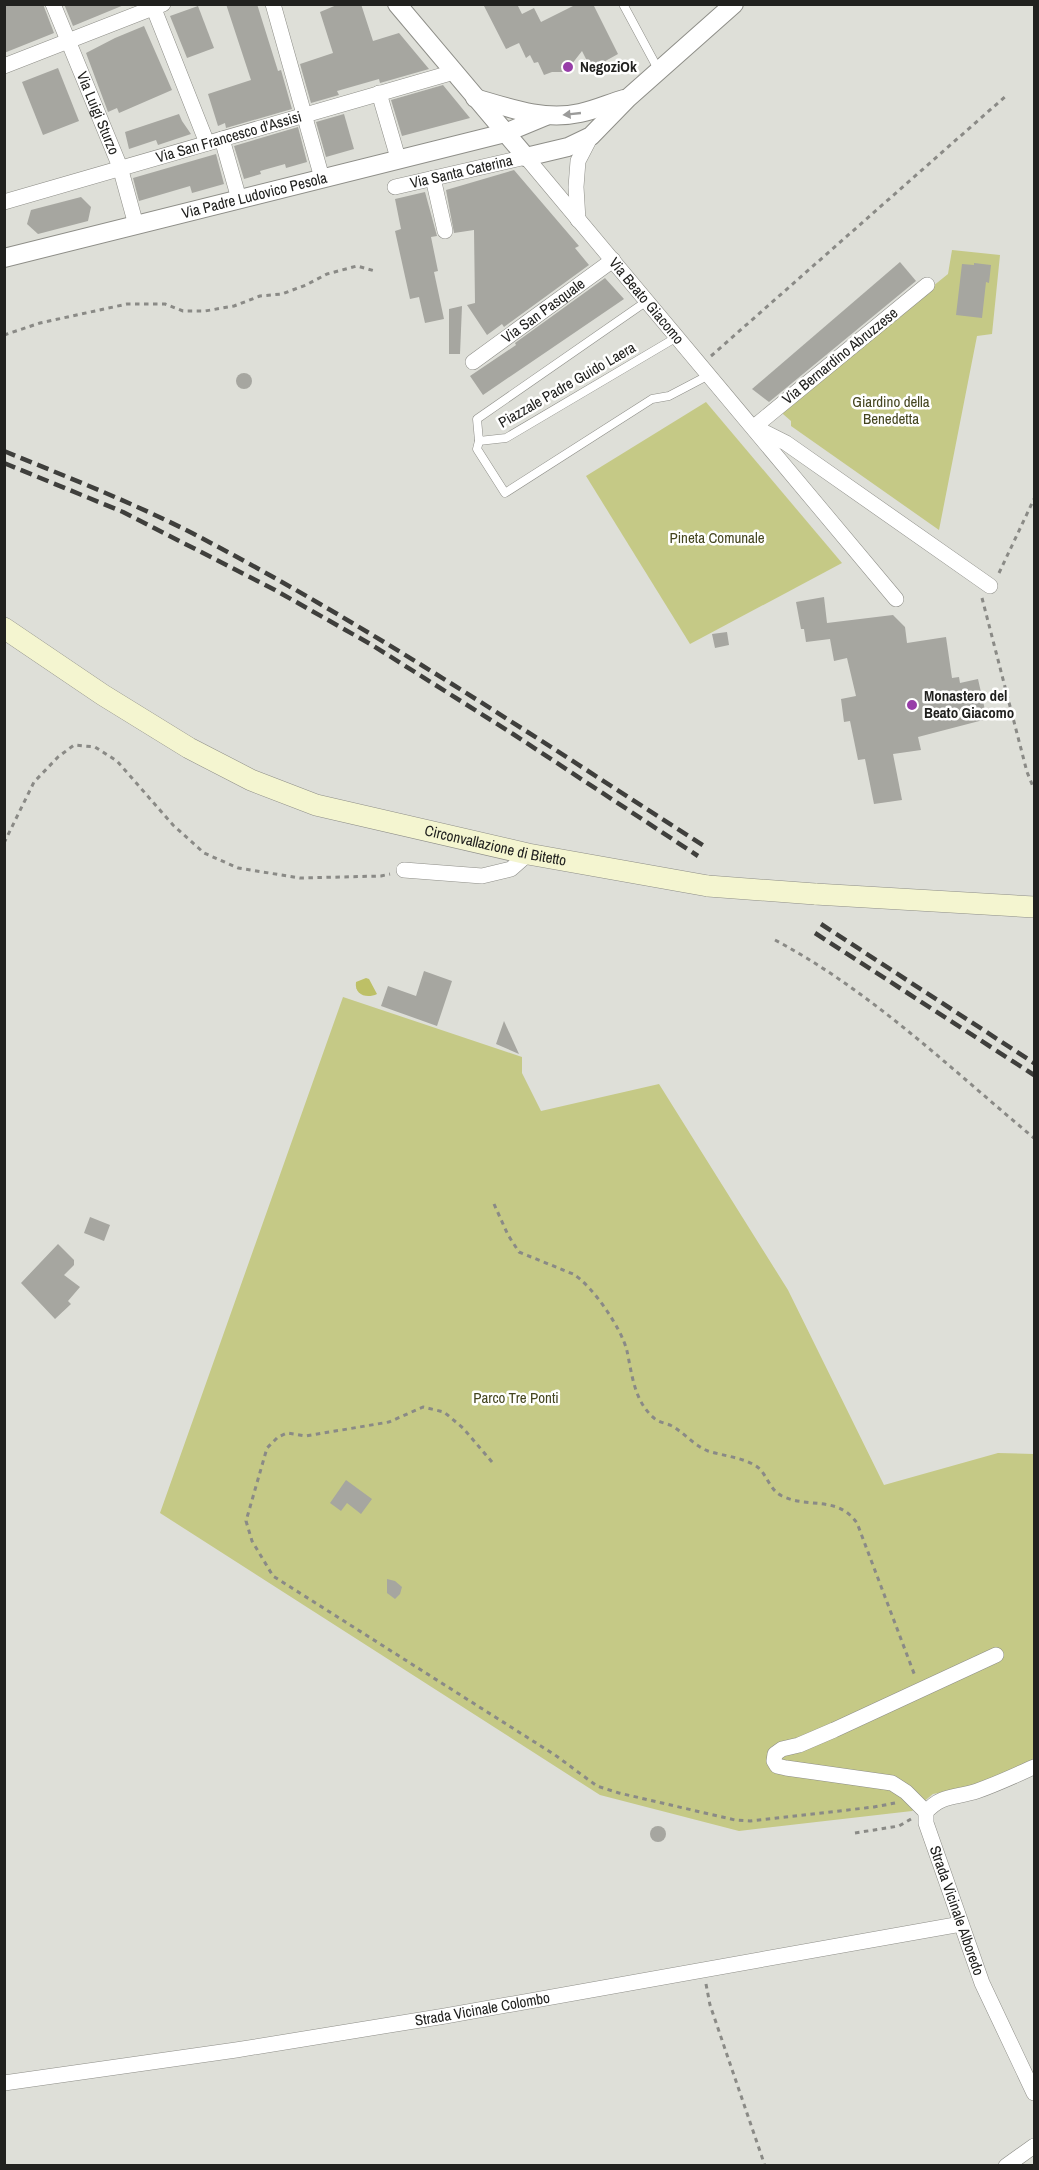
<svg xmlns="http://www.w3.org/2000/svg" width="1039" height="2170" font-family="'Archivo Narrow',sans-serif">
<rect width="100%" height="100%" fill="#dedfd8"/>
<g fill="#c5c986">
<polygon points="952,250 1000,255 992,334 977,336 939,530 791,426 791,421 783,414 784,406 948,274"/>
<polygon points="706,402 842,563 690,644 586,476"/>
<polygon points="343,997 522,1057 522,1073 541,1111 659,1084 788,1290 884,1485 998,1453 1034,1454 1034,1759 982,1784 933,1794 912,1811 739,1831 600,1795 160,1513"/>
</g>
<path fill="#bdc066" d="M366,978l3,1 8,15c-10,5 -23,1 -21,-12z"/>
<g fill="#a6a6a0">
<polygon points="4,4 43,4 54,33 4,53"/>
<polygon points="64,4 124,4 124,5 73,26"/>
<polygon points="226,4 257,4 278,71 281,70 292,109 226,128 225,123 218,126 208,94 251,80"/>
<polygon points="339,4 361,4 373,41 399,33 429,69 380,83 379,79 337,91 339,95 311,103 300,64 333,53 320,12"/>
<polygon points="483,4 517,4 522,14 534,8 541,22 577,4 593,4 618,54 591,69 582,51 568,69 562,72 552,72 544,75 538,62 534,63 530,55 526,58 519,43 506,49"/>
<polygon points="198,6 214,48 187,58 170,16"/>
<polygon points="144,26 172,90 119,113 117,108 108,112 86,53 115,38"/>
<polygon points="58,68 79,121 43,135 22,82"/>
<polygon points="443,85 470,118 402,136 391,100"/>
<polygon points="179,114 182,121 191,134 158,145 156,140 129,149 125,132"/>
<polygon points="344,114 354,149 326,157 316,122"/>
<polygon points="298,127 307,162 286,168 285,164 260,171 261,174 244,179 234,146"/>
<polygon points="216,154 224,184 192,193 190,186 139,201 133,178"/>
<polygon points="514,170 579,246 575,248 589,265 504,327 502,324 487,335 467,305 475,303 474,230 454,233 446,190"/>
<polygon points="425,192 437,236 431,237 438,271 434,272 444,319 425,323 419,297 410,299 395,231 401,229 395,199"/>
<polygon points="81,197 91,207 88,221 38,234 27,224 31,210"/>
<polygon points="900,262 916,281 769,402 752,389"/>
<polygon points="974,263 991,265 989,283 986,282 982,318 956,315 962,264 974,265"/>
<polygon points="605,278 624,299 483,395 470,376 516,345 515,343"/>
<polygon points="462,306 460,354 449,354 449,309"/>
<circle cx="244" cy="381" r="8"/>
<polygon points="824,597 827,623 893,615 905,627 907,643 946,637 952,678 959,677 960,683 978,679 987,719 918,737 921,750 893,754 902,800 874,804 865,759 858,760 850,721 844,722 841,699 856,696 847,658 834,661 830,639 806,642 804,629 801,629 796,602"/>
<polygon points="727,632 729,645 715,648 712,634"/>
<polygon points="424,971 452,981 437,1026 381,1006 388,986 416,996"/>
<polygon points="504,1021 519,1054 496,1044"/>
<polygon points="90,1217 110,1225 104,1241 84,1233"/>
<polygon points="58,1244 74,1260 74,1265 64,1275 80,1287 68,1301 71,1304 55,1319 21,1283"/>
<polygon points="346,1480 372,1499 361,1514 347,1503 341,1511 330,1503"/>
<polygon points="387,1579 395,1581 402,1587 400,1594 395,1599 387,1593"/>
<circle cx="658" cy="1834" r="8"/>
</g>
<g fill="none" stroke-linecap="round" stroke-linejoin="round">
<g stroke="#8e8e88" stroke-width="9">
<g id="service">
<polyline points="623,4 658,69"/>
<polyline points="647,301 477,419 479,441 506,438 677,337"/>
<polyline points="479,441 477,449 505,493 652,399 669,396 709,375"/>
</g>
</g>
<g stroke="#8e8e88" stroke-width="16">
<g id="minor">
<path id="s1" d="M53,4l67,163 16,58"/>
<polyline points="152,4 207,143"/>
<polyline points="273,4 322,178"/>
<polyline points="4,66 163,4"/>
<polyline points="379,93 398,158"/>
<polyline points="222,139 239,199"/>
<polyline points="433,178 445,231"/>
<path id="s2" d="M395,187l131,-30 370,442"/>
<path id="s3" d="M4,202l450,-130"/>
<polyline points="578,220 576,187 578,161 591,136"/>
<polyline points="927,285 754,427 786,443 990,586"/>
<path id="s4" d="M473,362l140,-102"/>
<polyline points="404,870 482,876 511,869 528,854"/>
<path id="s5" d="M1034,1767c-18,8 -37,17 -57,24 -21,7 -35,3 -51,21v11l56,160 52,110"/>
<polyline points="926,1812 906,1792 892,1783 786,1768 777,1766 774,1761 775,1754 782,1749 799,1745 834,1730 996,1655"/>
<path id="s6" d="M4,2083l232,-33 209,-34 516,-92"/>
<polyline points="1006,2166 1034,2146"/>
</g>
</g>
<g stroke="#8e8e88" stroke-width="20">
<g id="tertiary">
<polyline points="397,4 526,157 568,147 591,136 628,98 734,4"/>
<path d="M475,98c34,10 69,23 105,15 15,-3 30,-10 44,-14"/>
<path id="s7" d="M4,258l501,-125 41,-17"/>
</g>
</g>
<g stroke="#8e8e88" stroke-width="22">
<g id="secondary">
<path id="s8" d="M4,628l99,67 86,53 62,32 65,25 212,49 180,32"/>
<polyline points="815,894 1034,907"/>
</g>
</g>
<g stroke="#8a8a86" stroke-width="3" stroke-dasharray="4.5 4.5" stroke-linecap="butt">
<polyline points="4,335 40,323 127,304 165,304 183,311 205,311 234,306 260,296 282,294 306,285 327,274 357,266 375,271"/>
<polyline points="711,356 1007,95"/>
<polyline points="999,573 1034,499"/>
<polyline points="982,598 1027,772 1034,789"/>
<polyline points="4,843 34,782 58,757 74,745 95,747 117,761 173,825 204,853 238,868 300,878 381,876 390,874"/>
<path d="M775,940c96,51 176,129 259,198"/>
<path d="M494,1204l14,31 11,17 54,22c19,11 49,55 54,77 5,23 7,50 27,67 4,4 11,5 16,7 14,7 23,20 38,26 15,5 34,6 48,15 11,7 13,24 26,30 27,13 55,-1 75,27l58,153"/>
<polyline points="492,1462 463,1428 444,1412 423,1407 389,1422 306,1436 287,1433 278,1437 267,1448 246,1521 252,1541 273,1576 555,1755 597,1786 619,1793 735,1820 750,1821 874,1807 895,1803"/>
<polyline points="855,1833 899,1826 911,1819"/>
<polyline points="706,1984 710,2005 765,2166"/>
</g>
<use href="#service" stroke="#fff" stroke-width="8"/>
<use href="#minor" stroke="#fff" stroke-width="15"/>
<use href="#tertiary" stroke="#fff" stroke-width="18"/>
<use href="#secondary" stroke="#f4f5d0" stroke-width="21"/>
<g stroke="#3f3f3c" stroke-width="4.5" stroke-dasharray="12 6" stroke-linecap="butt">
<path d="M4,451c63,26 127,51 188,82 178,93 344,205 512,313"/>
<polyline points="4,463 123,512 275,590 372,645 513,734 698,856"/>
<polyline points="821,924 1034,1063"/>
<polyline points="815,933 1034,1075"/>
</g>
<g stroke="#8e8e88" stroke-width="22" stroke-linecap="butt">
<polyline id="secondary-bridge" points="708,886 815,894"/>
</g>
<use href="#secondary-bridge" stroke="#f4f5d0" stroke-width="21"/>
</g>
<defs><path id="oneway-solid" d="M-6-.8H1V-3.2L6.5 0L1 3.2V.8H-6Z" transform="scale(1.5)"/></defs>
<use fill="#9b9b9a" href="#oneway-solid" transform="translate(572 114) rotate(174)"/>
<g fill="#973da8" stroke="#fffffe" stroke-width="2">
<circle cx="568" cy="67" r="6"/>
<circle cx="912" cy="705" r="6"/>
</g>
<g text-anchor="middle" stroke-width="5" stroke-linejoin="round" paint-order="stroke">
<g font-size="15" font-weight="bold" fill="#21211f" stroke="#fffffe" text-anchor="start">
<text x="580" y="72">NegoziOk</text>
<text x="924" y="701">Monastero del<tspan x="924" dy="17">Beato Giacomo</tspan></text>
</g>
<g font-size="15" fill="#21211f" stroke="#fffffe">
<text dy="5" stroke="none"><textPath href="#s1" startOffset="118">Via Luigi Sturzo</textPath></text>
<text dy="5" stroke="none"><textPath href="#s3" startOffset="234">Via San Francesco d'Assisi</textPath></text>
<text dy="5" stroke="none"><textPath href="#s2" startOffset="68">Via Santa Caterina</textPath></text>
<text dy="5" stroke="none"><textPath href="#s7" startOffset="258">Via Padre Ludovico Pesola</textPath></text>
<text dy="5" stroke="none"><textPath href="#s2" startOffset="322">Via Beato Giacomo</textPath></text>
<text dy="5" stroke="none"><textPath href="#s4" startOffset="87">Via San Pasquale</textPath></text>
<text transform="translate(840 356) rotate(-39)" y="5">Via Bernardino Abruzzese</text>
<text transform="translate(567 385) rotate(-30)" y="5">Piazzale Padre Guido Laera</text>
<text dy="5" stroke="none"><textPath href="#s8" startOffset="544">Circonvallazione di Bitetto</textPath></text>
<text dy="5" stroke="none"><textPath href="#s5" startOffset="222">Strada Vicinale Alboredo</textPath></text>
<text dy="5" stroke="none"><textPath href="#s6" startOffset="484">Strada Vicinale Colombo</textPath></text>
</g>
<g font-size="15" fill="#44451f" stroke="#fffffe">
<text x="891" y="407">Giardino della<tspan x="891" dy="17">Benedetta</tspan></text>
<text x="717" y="543">Pineta Comunale</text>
<text x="516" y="1403">Parco Tre Ponti</text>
</g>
</g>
<rect width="1039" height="2170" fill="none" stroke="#21211f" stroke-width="12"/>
</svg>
